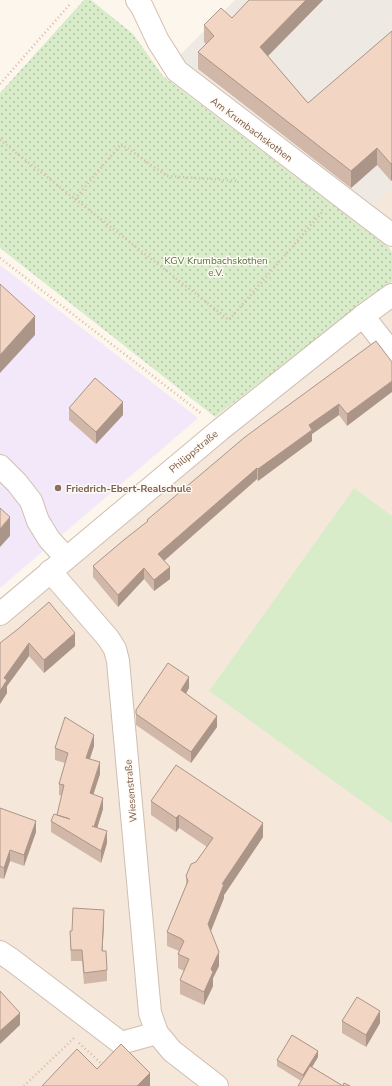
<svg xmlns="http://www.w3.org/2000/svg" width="392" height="1086" font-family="'Nunito Sans',sans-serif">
<defs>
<pattern id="garden-dots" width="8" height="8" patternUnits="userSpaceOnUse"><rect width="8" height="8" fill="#d8ecc9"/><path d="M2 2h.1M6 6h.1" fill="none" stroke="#b4c2a5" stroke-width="1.8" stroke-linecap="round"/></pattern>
</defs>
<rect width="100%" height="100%" fill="#fdf6ec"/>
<g fill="#f5e8da">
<polygon points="392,189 392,227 370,206"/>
<polygon points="392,295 392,1086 0,1086 0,614"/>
</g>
<polygon fill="#efe9e4" points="235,0 392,0 392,189 370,206 177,58"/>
<polygon fill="#f3e8fa" points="0,265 198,418 0,588"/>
<polygon fill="url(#garden-dots)" points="84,0 91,0 133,34 163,76 390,248 392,253 392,282 215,417 0,248 0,93"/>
<polygon fill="#d8ecc9" points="354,488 392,516 392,823 209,691"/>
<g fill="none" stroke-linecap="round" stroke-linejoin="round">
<g stroke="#d1beb0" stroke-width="24">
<g id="minor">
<polyline points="137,0 142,7 158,41 177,71 392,235"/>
<polyline points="363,316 392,353"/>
<polyline points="0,466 17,483 31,501 38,521 49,539 66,558"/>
<polyline points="50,571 108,638 115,649 118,661 150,1013 157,1033 172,1051 217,1086"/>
<polyline points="0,614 221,429 363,316 392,295"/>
<polyline points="0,952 12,960 121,1043 157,1033"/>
</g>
</g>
<g stroke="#d9b8a5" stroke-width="2.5" stroke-dasharray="1 3" stroke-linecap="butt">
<polyline points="0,84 71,3"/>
<polyline points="0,140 229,320 323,211"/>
<polyline points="75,199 121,144 167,176 239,181"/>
<polyline points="0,258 202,414"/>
<polyline points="79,1043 103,1065"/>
<polyline points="24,1086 74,1038"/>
</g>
<use href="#minor" stroke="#fff" stroke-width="22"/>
</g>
<g fill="#d1b7a8">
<polygon points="249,0 323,0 268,56 308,103 392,31 391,181 377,165 351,188 198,69 198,52 206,44 204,42 204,25 232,18"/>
<polygon points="376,341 347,426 339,415 312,434 312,441 258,481 257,479 164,561 170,579 154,591 144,579 118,607 93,577 93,566 147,522 147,520"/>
<polygon points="69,408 123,415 96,444 69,420"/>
<polygon points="18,629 75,646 44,673 29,656 7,686 7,693 0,704"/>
<polygon points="189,688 186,694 217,727 191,763 136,725 136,710"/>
<polygon points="94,746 90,759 100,774 93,794 103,809 97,828 107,843 101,863 51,832 51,821 57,815 62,796 59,795 59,784 65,763 55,760 55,748"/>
<polygon points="151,801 263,837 224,895 224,898 211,931 219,966 213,978 213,986 204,1005 180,994 180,980 184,971 178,968 178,954 179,951 167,946 167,932 186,885 186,876 207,847 179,828 176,832 151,815"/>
<polygon points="0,808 36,832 24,866 10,861 4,879 0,878"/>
<polygon points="104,921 102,951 107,970 107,981 84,984 82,961 71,961 70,931 72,931"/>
<polygon points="342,1021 380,1023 366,1047 342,1033"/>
<polygon points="292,1035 318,1051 318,1057 312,1067 343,1086 344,1083 350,1086 298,1086 301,1081 277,1066 277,1060"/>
</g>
<g fill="#aa9588">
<polygon points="306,0 323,0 260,64 260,47"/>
<polygon points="377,148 377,165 351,188 351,171"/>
<polygon points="392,163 392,180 391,181 391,164"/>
<polygon points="35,316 35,335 0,373 0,355"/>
<polygon points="392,381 392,392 347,426 347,414"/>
<polygon points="123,402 123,415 96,444 96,432"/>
<polygon points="339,404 339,415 312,434 312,441 258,481 258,469 309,425"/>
<polygon points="257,468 257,479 158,566 158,554"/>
<polygon points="10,517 10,536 0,547 0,529"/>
<polygon points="170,567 170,579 154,591 154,580"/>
<polygon points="144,568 144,579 118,607 118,595"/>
<polygon points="75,633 75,646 44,673 44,660"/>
<polygon points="29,643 29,656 7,686 7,693 0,704 0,691 4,678"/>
<polygon points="189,677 189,688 181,701 181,690"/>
<polygon points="217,716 217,727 191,763 191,752"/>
<polygon points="94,735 94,746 86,770 86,758"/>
<polygon points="100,762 100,774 90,805 90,793"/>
<polygon points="103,798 103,809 94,838 94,827"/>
<polygon points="179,815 179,828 176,832 176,818"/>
<polygon points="36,821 36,832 24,866 24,855"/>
<polygon points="263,823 263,837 224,895 224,898 208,938 208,924 222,884"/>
<polygon points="107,831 107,843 101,863 101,851"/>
<polygon points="10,850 10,861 4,879 4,868"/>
<polygon points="104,910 104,921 102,962 102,951"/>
<polygon points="219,952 219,966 213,978 213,986 204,1005 204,992 211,969"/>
<polygon points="380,1011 380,1023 366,1047 366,1035"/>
<polygon points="20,1013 20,1025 0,1044 0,1031"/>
<polygon points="318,1051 318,1057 303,1082 303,1075"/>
<polygon points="150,1073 150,1086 137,1086"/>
</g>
<g fill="#f3d5c3" stroke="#aa9588">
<polygon points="249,0 306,0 260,47 308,103 392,31 392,163 391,164 377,148 351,171 198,52 214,36 204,25 221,8 232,18"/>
<polygon points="0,284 35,316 0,355"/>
<polygon points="376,341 392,362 392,381 347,414 339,404 309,425 312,430 258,469 257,468 158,554 170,567 154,580 144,568 118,595 93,566 125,539 148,521 147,520 245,437"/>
<polygon points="95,378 123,402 96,432 69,408"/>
<polygon points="0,508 10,517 0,529"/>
<polygon points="49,602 75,633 44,660 29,643 4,678 7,680 0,691 0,643 18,629"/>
<polygon points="168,663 189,677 181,690 217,716 191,752 136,714 136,710"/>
<polygon points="65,717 94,735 86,758 100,762 90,793 103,798 94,827 92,826 107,831 101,851 51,821 54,814 70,819 57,815 64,785 59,784 68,753 55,748"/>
<polygon points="176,765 263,823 222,884 224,884 208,924 219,952 211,969 213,972 204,992 180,980 189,959 178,954 184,941 182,940 182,939 167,932 188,881 186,876 191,864 196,862 213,838 179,815 176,818 151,801"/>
<polygon points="0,808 36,821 24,855 10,850 4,868 0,866"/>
<polygon points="73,908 104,910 102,951 106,951 107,970 84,973 82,950 71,950 70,931 72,931"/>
<polygon points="0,991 20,1013 0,1031"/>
<polygon points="357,997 380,1011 366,1035 342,1021"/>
<polygon points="292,1035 318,1051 303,1075 277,1060"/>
<polygon points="121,1044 150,1073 137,1086 42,1086 77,1049 97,1069"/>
<polygon points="310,1066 343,1086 344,1083 350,1086 298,1086"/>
</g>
<circle fill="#8d6e63" stroke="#fffaf3" stroke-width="1.5" cx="58" cy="488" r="4"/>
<g text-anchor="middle" stroke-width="3" stroke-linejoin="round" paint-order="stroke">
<g font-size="10" fill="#7a5c4d" stroke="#fffaf3">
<text transform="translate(252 129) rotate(37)" y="4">Am Krumbachskothen</text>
<text transform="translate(193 451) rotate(-40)" y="4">Philippstraße</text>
<text transform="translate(130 791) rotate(-95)" y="4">Wiesenstraße</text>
</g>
<g font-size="10" fill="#537a41" stroke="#fffaf3">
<text x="216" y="264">KGV Krumbachskothen<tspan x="216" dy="12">e.V.</tspan></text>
</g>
<g font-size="10" font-weight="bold" fill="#785e54" stroke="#fffaf3" text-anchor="start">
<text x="66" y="492">Friedrich-Ebert-Realschule</text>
</g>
</g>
</svg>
